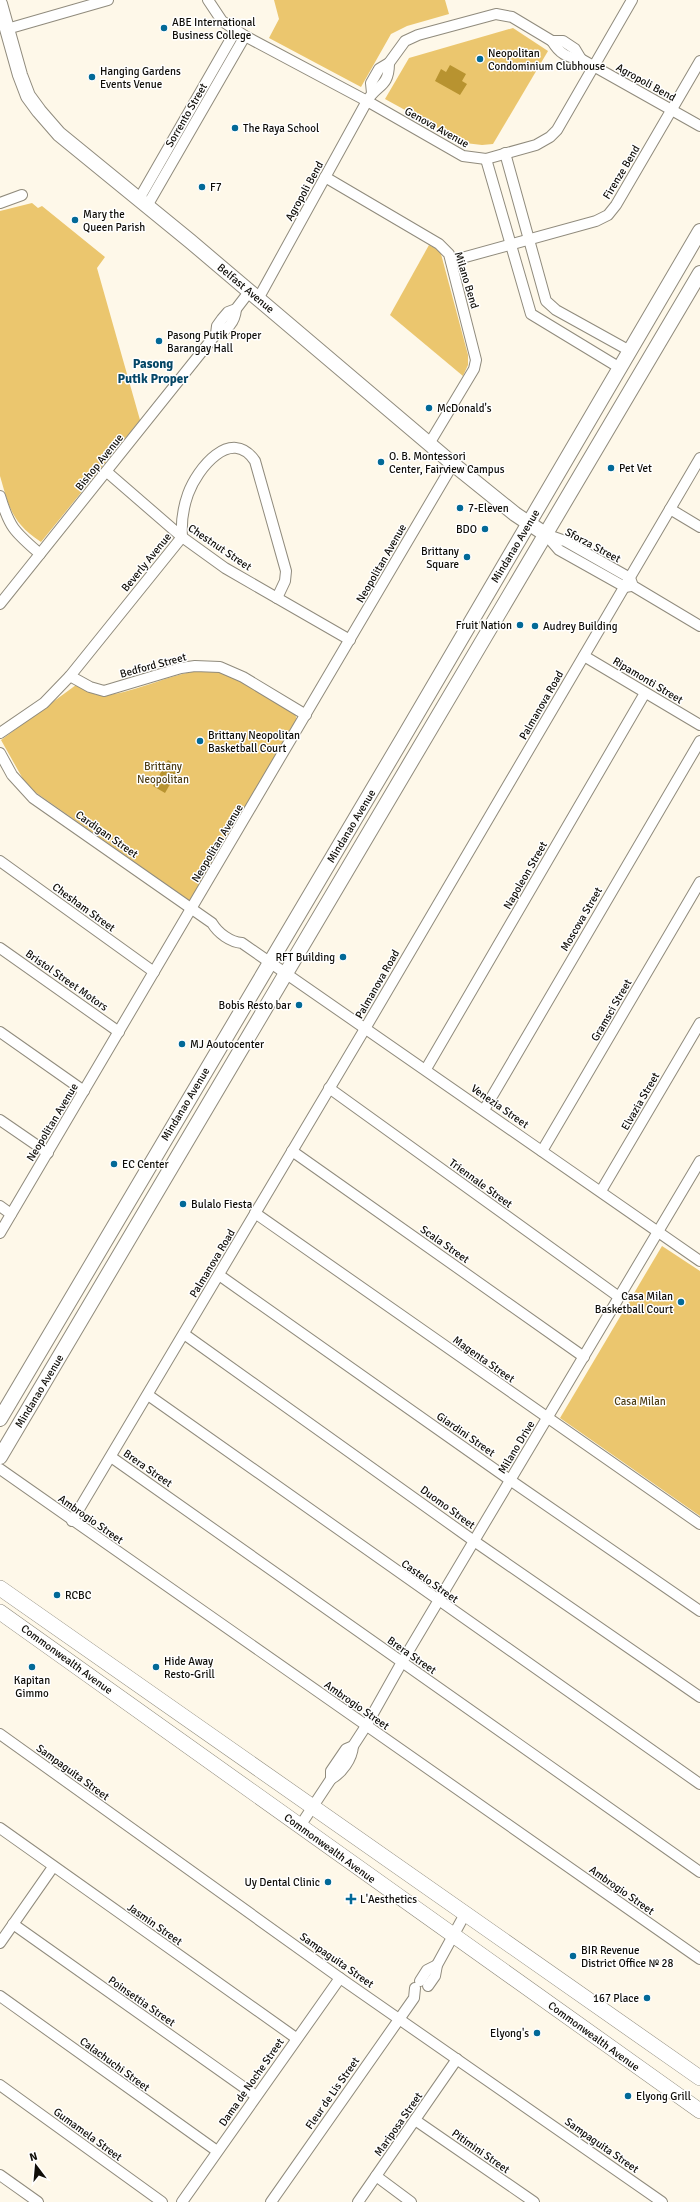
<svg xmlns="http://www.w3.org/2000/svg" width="700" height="2202" font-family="Signika,sans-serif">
<rect width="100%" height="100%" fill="#fef8e9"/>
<g fill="#ebc66e">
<polygon points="274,0 445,0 449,14 407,26 391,34 361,87 269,38 279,19"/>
<polygon points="513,28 548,51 493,144 482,145 465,143 385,99 409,58"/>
<path d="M32,203l6,5 4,-2 63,51 -8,11 43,152 -99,122c-29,-19 -32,-35 -41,-66v-265z"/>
<polygon points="429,245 438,250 441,254 468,355 468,365 463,376 390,315"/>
<path d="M196,671l22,1 11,3 66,38 2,8 -107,180 -155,-109 -12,-13 -22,-39 75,-55c7,3 15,9 23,10 25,2 69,-20 97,-24z"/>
<polygon points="662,1246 700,1271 700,1516 560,1418"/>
</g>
<g fill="#b89330">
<polygon points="450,65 466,74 462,81 467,84 460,95 435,81 441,69 446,72"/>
<polygon points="168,760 180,767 165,793 153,786"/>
</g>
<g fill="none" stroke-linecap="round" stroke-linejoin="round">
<g stroke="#908b7d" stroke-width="12">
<g id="street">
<polyline points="208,0 222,21 245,36 367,101 463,156 486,159 536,145 550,137 557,130 632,0"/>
<polyline points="7,29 108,0"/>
<path d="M552,41c7,12 15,17 29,18l119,67"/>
<polyline points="372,93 371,83 379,69 389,63 405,41 418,35 496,14 512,17 552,41 563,41 575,49 581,59"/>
<polyline points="505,153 546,301 556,310 630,351"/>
<polyline points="486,159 531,314 620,368"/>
<polyline points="325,177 439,244 449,254 476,360 474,369 429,444"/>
<polyline points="139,199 236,30"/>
<polyline points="0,203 22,195"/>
<polyline points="147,206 245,36"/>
<polyline points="451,261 596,221 608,215 616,205 700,61"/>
<path d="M258,299l109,-198c10,-17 22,-13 22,-38"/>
<polyline points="216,334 217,326 222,319 228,312 236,309 249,292"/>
<polyline points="107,472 182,537 225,568 350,640"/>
<path d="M0,496c10,33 15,36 40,58"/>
<polyline points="670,509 700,527"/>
<polyline points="545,534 565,541 630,578 633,586 700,626"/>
<polyline points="547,536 559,550 625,587 631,586"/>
<path d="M0,604l216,-270c11,-3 19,-12 20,-25"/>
<polyline points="584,656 700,725"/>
<polyline points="70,676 90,687 104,691 181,668 195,666 220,667 243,677 306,715"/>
<path d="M0,733l44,-30 26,-27 112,-139c-1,-15 1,-29 6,-43 9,-25 43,-68 67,-33l31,110 -1,10 -8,17"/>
<path d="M0,753l12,22 21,23 179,125c6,10 18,19 30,20l458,318"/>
<polyline points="0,861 154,972"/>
<polyline points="0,948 119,1032"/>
<polyline points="0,1032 84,1091"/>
<polyline points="426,1069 645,693"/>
<polyline points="329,1088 619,1297"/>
<polyline points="484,1110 700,741"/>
<polyline points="0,1120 48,1153"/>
<polyline points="292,1151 584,1357"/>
<polyline points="542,1151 700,882"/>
<polyline points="601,1191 700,1023"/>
<polyline points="0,1206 11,1214"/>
<polyline points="255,1213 700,1524"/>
<polyline points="0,1233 453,464"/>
<polyline points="219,1275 510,1480 700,1611"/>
<polyline points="184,1334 474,1541 700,1697"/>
<polyline points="148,1395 700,1784"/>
<polyline points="111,1457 700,1872"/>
<polyline points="0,1469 700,1959"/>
<polyline points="72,1521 366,1027 700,458"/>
<polyline points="0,1734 340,1978 662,2202"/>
<path d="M331,1779c11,-6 21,-20 22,-33"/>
<polyline points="300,1826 331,1779 331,1771 346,1749 353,1746 366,1726 402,1662 700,1161"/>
<polyline points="0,1828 296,2038"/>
<polyline points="13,1924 256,2096"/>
<polyline points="0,1943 53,1867"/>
<polyline points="420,1981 427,1970 437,1965"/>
<polyline points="428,1986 435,1976 437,1965 465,1914"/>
<polyline points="0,1996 217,2151"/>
<polyline points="0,2085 162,2202"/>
<polyline points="415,2120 534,2202"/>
<polyline points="0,2175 38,2202"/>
<polyline points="376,2176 411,2202"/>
<polyline points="182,2202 340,1978"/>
<polyline points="271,2202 414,1998 415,1988"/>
<polyline points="358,2202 457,2059"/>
</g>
</g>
<g stroke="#908b7d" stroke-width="16">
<g id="secondary">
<polyline points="0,4 20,75 28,96 39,111 59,134 190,241 453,464 515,514 545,534"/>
<polyline points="0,1419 403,738 700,231"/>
<polyline points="0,1457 700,273"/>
</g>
</g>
<g stroke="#908b7d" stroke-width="16">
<g id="primary">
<polyline points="0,1588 700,2078"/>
<polyline points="0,1612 700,2111"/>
</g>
</g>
<use href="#street" stroke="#fff" stroke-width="10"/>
<use href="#secondary" stroke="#fff" stroke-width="14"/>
<use href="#primary" stroke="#fff" stroke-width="15"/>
</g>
<g fill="#026997" stroke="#fff" stroke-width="1.5">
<circle cx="164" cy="28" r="4"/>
<circle cx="480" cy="59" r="4"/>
<circle cx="92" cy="77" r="4"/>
<circle cx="235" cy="128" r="4"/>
<circle cx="202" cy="187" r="4"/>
<circle cx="75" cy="220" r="4"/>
<circle cx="159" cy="341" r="4"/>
<circle cx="429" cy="408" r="4"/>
<circle cx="381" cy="462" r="4"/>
<circle cx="611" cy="468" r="4"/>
<circle cx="460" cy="508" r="4"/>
<circle cx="485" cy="529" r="4"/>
<circle cx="467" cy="557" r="4"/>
<circle cx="520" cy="625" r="4"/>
<circle cx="535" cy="626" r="4"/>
<circle cx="200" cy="741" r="4"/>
<circle cx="343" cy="957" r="4"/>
<circle cx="299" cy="1005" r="4"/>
<circle cx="182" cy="1044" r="4"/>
<circle cx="114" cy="1164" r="4"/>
<circle cx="183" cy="1204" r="4"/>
<circle cx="681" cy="1302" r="4"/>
<circle cx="57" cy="1595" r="4"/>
<circle cx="32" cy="1667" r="4"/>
<circle cx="156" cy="1667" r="4"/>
<circle cx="328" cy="1882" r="4"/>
<path d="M349 1893h4v4h4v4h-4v4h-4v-4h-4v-4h4z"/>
<circle cx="573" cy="1956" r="4"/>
<circle cx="647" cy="1998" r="4"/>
<circle cx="537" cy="2033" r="4"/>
<circle cx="628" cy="2096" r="4"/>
</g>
<g text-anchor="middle" stroke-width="3" stroke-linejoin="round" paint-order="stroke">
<g font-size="11" fill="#0f0d08" stroke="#fff" text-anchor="start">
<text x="172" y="26">ABE International<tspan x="172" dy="13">Business College</tspan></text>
<text x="488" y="57">Neopolitan<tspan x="488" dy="13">Condominium Clubhouse</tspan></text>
<text x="100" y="75">Hanging Gardens<tspan x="100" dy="13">Events Venue</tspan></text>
<text x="243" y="132">The Raya School</text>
<text x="210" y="191">F7</text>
<text x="83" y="218">Mary the<tspan x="83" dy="13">Queen Parish</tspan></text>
<text x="167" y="339">Pasong Putik Proper<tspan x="167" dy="13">Barangay Hall</tspan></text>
<text x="437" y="412">McDonald's</text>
<text x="389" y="460">O. B. Montessori<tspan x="389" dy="13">Center, Fairview Campus</tspan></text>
<text x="619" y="472">Pet Vet</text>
<text x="468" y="512">7-Eleven</text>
<text x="477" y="533" text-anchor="end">BDO</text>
<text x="459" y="555" text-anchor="end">Brittany<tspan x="459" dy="13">Square</tspan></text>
<text x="512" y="629" text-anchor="end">Fruit Nation</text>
<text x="543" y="630">Audrey Building</text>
<text x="208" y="739">Brittany Neopolitan<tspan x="208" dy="13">Basketball Court</tspan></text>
<text x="335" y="961" text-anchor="end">RFT Building</text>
<text x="291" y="1009" text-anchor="end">Bobis Resto bar</text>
<text x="190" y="1048">MJ Aoutocenter</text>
<text x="122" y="1168">EC Center</text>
<text x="191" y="1208">Bulalo Fiesta</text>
<text x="673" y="1300" text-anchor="end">Casa Milan<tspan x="673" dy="13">Basketball Court</tspan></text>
<text x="65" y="1599">RCBC</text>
<text x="164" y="1665">Hide Away<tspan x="164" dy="13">Resto-Grill</tspan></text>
<text x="32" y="1684" text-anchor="middle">Kapitan<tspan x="32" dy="13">Gimmo</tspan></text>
<text x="320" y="1886" text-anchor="end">Uy Dental Clinic</text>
<text x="360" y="1903">L'Aesthetics</text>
<text x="581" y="1954">BIR Revenue<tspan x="581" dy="13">District Office № 28</tspan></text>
<text x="639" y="2002" text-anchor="end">167 Place</text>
<text x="529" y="2037" text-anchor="end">Elyong's</text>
<text x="636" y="2100">Elyong Grill</text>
</g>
<g font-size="11" fill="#0f0d08" stroke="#fff">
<text transform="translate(646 82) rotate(29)" y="4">Agropoli Bend</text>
<text transform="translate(186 115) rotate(-60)" y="4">Sorrento Street</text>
<text transform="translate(437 127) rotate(29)" y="4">Genova Avenue</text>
<text transform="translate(621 172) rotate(-59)" y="4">Firenze Bend</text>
<text transform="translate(304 191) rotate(-61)" y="4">Agropoli Bend</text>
<text transform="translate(467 280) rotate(73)" y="4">Milano Bend</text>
<text transform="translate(246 288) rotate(40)" y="4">Belfast Avenue</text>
<text transform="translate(99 462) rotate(-51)" y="4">Bishop Avenue</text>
<text transform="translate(593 545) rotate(28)" y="4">Sforza Street</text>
<text transform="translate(515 546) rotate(-59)" y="4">Mindanao Avenue</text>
<text transform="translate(220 547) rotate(34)" y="4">Chestnut Street</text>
<text transform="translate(146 562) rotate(-51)" y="4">Beverly Avenue</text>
<text transform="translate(381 563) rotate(-60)" y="4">Neopolitan Avenue</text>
<text transform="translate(153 665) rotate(-15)" y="4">Bedford Street</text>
<text transform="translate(648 680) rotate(31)" y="4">Ripamonti Street</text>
<text transform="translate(541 705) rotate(-60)" y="4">Palmanova Road</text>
<text transform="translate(351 826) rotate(-59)" y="4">Mindanao Avenue</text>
<text transform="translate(107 834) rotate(35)" y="4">Cardigan Street</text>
<text transform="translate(217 843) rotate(-59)" y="4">Neopolitan Avenue</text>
<text transform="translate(525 875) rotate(-60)" y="4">Napoleon Street</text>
<text transform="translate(84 907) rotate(36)" y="4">Chesham Street</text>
<text transform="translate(581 919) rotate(-60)" y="4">Moscova Street</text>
<text transform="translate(67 980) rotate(35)" y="4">Bristol Street Motors</text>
<text transform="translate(377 984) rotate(-60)" y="4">Palmanova Road</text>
<text transform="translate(611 1010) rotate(-60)" y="4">Gramsci Street</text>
<text transform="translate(640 1101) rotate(-60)" y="4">Elvazia Street</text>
<text transform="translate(185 1104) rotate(-59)" y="4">Mindanao Avenue</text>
<text transform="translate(500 1106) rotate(35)" y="4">Venezia Street</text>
<text transform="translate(52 1122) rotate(-59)" y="4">Neopolitan Avenue</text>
<text transform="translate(481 1183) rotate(36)" y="4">Triennale Street</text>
<text transform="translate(445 1244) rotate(35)" y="4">Scala Street</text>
<text transform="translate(212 1263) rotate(-59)" y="4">Palmanova Road</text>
<text transform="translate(484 1359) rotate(35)" y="4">Magenta Street</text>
<text transform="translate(39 1391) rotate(-59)" y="4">Mindanao Avenue</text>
<text transform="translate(466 1434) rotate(35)" y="4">Giardini Street</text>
<text transform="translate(516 1447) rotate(-59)" y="4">Milano Drive</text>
<text transform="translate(148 1468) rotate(35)" y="4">Brera Street</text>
<text transform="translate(448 1507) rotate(36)" y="4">Duomo Street</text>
<text transform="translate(91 1519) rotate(35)" y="4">Ambrogio Street</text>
<text transform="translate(430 1581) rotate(35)" y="4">Castelo Street</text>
<text transform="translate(412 1655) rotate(35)" y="4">Brera Street</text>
<text transform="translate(67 1659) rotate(36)" y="4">Commonwealth Avenue</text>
<text transform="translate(357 1705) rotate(35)" y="4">Ambrogio Street</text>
<text transform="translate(73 1772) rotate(36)" y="4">Sampaguita Street</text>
<text transform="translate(330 1848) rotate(36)" y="4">Commonwealth Avenue</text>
<text transform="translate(622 1890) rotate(35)" y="4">Ambrogio Street</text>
<text transform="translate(155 1924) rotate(35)" y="4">Jasmin Street</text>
<text transform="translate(337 1960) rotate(35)" y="4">Sampaguita Street</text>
<text transform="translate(142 2001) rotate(35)" y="4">Poinsettia Street</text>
<text transform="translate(594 2036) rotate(36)" y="4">Commonwealth Avenue</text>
<text transform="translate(115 2064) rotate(36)" y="4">Calachuchi Street</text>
<text transform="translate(251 2082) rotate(-55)" y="4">Dama de Noche Street</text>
<text transform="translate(332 2093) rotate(-55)" y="4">Fleur de Lis Street</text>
<text transform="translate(398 2124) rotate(-55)" y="4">Mariposa Street</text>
<text transform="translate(88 2134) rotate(36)" y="4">Gumamela Street</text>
<text transform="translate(602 2145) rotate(35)" y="4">Sampaguita Street</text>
<text transform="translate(481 2151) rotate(35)" y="4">Pitimini Street</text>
</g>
<g font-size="11" fill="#4f3f17" stroke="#fff">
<text x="163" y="770">Brittany<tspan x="163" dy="13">Neopolitan</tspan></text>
<text x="640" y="1405">Casa Milan</text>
</g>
<g font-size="13" font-weight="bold" fill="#044666" stroke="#fff">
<text x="153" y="368">Pasong<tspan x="153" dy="15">Putik Proper</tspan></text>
</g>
</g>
<g transform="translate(36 2166) rotate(344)" stroke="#ffffff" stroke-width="3" paint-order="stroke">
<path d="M0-3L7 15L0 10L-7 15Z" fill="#0f0d08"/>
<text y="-6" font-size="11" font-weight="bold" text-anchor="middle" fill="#0f0d08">N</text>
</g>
</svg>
